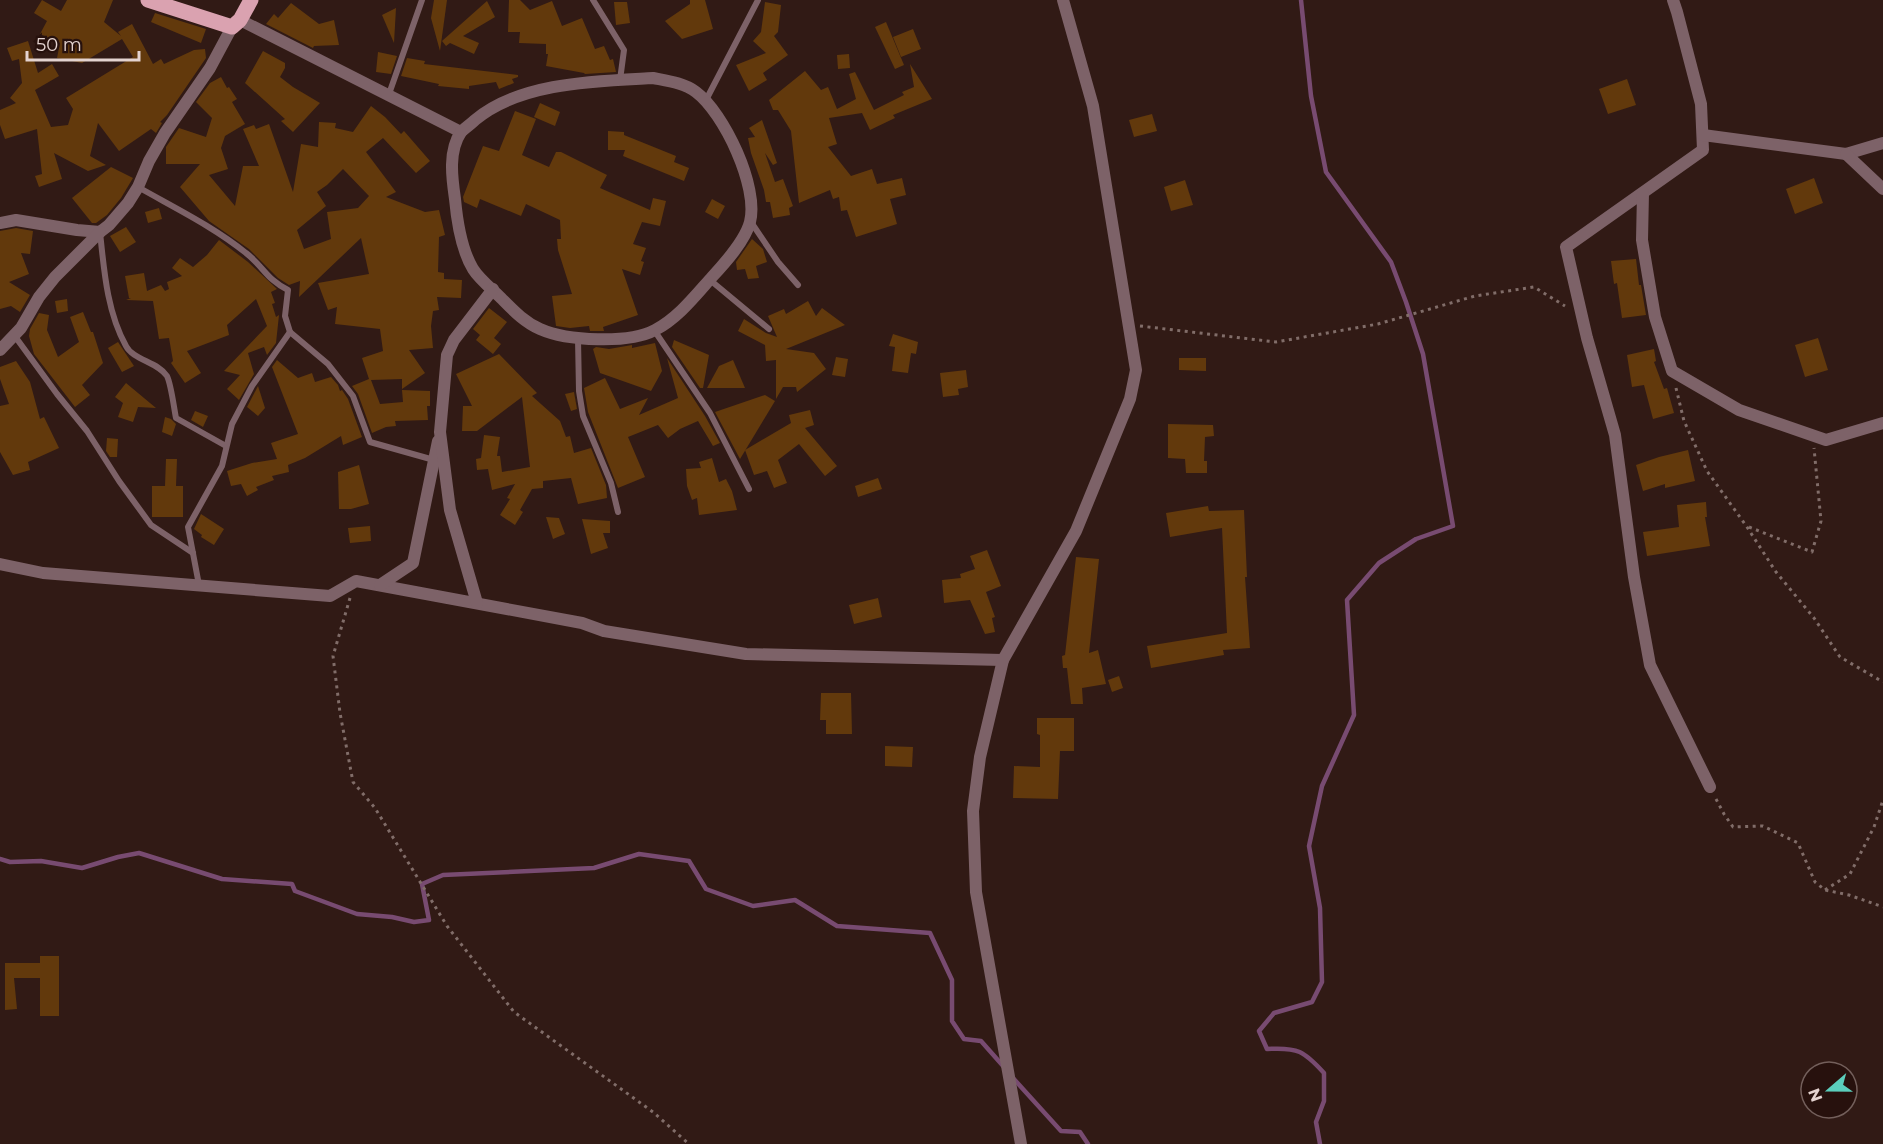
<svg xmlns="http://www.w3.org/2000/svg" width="1883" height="1144" font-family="Montserrat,sans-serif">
<rect width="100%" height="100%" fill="#311a15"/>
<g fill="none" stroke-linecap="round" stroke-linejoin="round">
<g stroke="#784b71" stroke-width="4.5">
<path d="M1301,0l10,96 15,76 65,90 15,40 17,52 30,172 -37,13 -37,24 -32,37 7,115 -32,71 -13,60 11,62 2,74 -10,20 -38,11 -15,18 8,18c31,-2 37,2 57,24v28l-8,21 4,22"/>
<polyline points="0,859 10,862 41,861 82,868 118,857 139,853 222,879 292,884 295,891 357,914 392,917 414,922 429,920 422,884 443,875 594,868 639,854 689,861 706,889 753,906 795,900 837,926 930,933 952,980 952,1021 964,1039 981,1041 1004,1067"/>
<polyline points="1013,1078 1061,1131 1080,1132 1088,1144"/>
</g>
</g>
<g fill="#62390c" fill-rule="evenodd">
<polygon points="42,0 61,11 67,0 113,0 104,22 121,36 118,32 132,24 153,64 161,59 164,64 194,50 205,49 206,58 167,115 160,122 162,123 156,133 151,129 119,151 98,123 90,156 106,165 88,171 54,153 62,179 39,187 35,176 42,174 37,129 5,139 0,125 0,110 16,103 10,98 22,83 19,59 12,61 7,48 28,41 38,73 52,64 59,76 35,90 51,127 68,125 73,109 66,98 133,57 122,39 82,63 57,58 60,43 40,34 47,21 34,13"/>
<polygon points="434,0 447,0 440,51 431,18"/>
<polygon points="509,0 520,0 530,10 552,1 562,26 582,18 595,49 604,46 610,60 613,59 616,72 585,74 584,73 546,66 548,54 546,54 546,44 519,43 520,32 508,32"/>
<polygon points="690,0 705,0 713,29 682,39 665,21 690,4"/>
<polygon points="487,1 495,17 463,36 479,43 474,54 450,43 446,46 442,41"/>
<polygon points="614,2 627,2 630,23 616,25"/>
<polygon points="765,2 781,5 778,32 774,36 788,55 763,73 767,80 749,91 736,65 766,53 753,41 761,32"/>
<polygon points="291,3 319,24 334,20 339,45 314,46 313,48 266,24 274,14 278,18"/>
<polygon points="396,8 394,43 382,15"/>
<polygon points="155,13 206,29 201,43 151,22"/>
<polygon points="886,22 904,65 895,69 875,27"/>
<polygon points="913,29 921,49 901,57 893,37"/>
<polygon points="263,51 285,63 285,68 280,77 293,87 320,103 293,132 281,121 285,119 245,83"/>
<polygon points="378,52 397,56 391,74 376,72"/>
<polygon points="849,54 850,68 838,69 837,55"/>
<polygon points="407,58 425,61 424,64 518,75 518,77 512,79 514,83 499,89 496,82 469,86 469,89 438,86 439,84 401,76"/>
<polygon points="910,64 932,99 893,115 895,118 870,130 862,113 829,118 837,144 828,147 851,176 872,169 877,184 902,178 906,195 890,199 897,224 856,237 847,210 841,211 839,197 833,199 830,190 799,203 791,131 778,110 779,110 773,110 769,100 805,71 821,90 828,87 837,109 856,99 849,74 855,72 874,110 904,95 902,92 914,87"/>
<path d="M221,77l6,11 2,-1 8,12 -5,3 13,22 -20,12 -4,12 7,21 -19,6 26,31 8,-40h16l-16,-37 11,-4 2,4 13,-5 24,68 8,-48 17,3 1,-25 17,1 -1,5 18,4 18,-26 14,11 16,17 3,-3 26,30 -14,12 -33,-35 -17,14 30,40 -10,5 39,15 14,-2 6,25 -6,2 -1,35 6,1v6l18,1 -1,18 -24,-1 2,13 -6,1 -2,15 2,22 -24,2 16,23 -23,16v-10l-31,1 9,24 23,-2 -1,-12 28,1v15h-3l1,14 -33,1 1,5 -10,1 -14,6 -14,-39 -6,-8 17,-7 -7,-21 21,-7 -3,-22 -45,-5 2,-17 -9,3 -10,-27 51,-9 -8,-36 -62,59 1,-16 -11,4 -11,-7 -29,-29 -40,-28 -29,-34 20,-23h-34v-17l13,-19 27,9 6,-19 -16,-16 14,-19zM343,169l26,27 -11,12 -31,4 4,27 -27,10 -7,-19 29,-24 -9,-14 10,-7z"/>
<polygon points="1627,79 1636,105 1608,114 1599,89"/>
<polygon points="540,103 560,112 555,126 534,117"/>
<polygon points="515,111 536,119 522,155 549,167 556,152 561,152 607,175 600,188 650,210 653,198 666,201 660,226 642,222 633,244 646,248 641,261 644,262 640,275 622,269 638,315 603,327 604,331 590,331 589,326 570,328 556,326 552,296 572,294 558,250 557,239 561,239 560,220 526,204 521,216 480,199 477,208 464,202 463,197 483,146 499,151"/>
<polygon points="1152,114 1157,131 1134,137 1129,120"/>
<polygon points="762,120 777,163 773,165 765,153 775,182 783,179 793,206 789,208 790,215 773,218 770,202 766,202 764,190 751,153 748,138 755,137 749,128"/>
<polygon points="608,131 624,132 624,135 676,156 674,162 689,168 684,181 623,156 625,150 608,150"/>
<polygon points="111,167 133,178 121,198 107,215 96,223 92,223 72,198"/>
<polygon points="1814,178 1823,203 1795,214 1786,189"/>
<polygon points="1185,180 1193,205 1171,211 1164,187"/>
<polygon points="712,199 725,206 718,219 705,212"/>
<polygon points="159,208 162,219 148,223 145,212"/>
<polygon points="126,227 136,242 120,252 110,236"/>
<polygon points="16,228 33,231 30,254 21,253 29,274 9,282 30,295 20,312 11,306 0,309 0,231"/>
<polygon points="752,239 763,249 767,262 756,266 759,278 748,279 745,269 737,270 736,262"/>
<polygon points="219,240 248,262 277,289 271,292 275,303 272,304 276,317 279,315 276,343 267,355 264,347 248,353 254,374 239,400 227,389 240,375 224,371 267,326 256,299 227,325 229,335 187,351 201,373 185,383 171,363 173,361 169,338 159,339 153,301 126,300 131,298 129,298 125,276 144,273 147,291 161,285 165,291 169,289 167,282 182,276 172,268 180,258 193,267 207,255"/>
<polygon points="1636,259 1639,285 1641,285 1646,315 1622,318 1617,283 1614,284 1611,261"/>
<polygon points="67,299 68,311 57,313 55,301"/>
<polygon points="808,301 816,316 822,308 845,325 786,349 814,353 826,369 797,392 796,387 783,387 776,399 776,360 766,361 765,345 738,331 744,319 766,333 777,337 768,316 784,309 786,314"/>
<polygon points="489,308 507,322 494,338 501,344 493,354 476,340 480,335 473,329"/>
<polygon points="83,312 91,332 93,332 103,363 82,385 90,395 75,407 34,354 29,336 30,329 39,313 49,315 47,330 58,357 79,342 70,317"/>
<polygon points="893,334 918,342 916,354 911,353 908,373 892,371 895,347 889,346"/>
<polygon points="1818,338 1828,370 1805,377 1795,345"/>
<polygon points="674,340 709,355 703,388 700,388 672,347"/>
<polygon points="118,342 134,366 122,372 108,348"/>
<polygon points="655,343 662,371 651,391 600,373 593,349 596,347 609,349 632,345 632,348"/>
<polygon points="1654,349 1656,361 1654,362 1664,389 1667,388 1674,413 1653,419 1644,385 1632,387 1627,355"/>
<polygon points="499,354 537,393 532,396 560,421 566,437 570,436 574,453 591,448 606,485 607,498 578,504 571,478 543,481 543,488 532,489 520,510 523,512 515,525 500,515 510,499 507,498 515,484 492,490 488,469 477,470 476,459 481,458 484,435 500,437 497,456 500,456 502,472 530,467 522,397 477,431 462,431 463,406 472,406 456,374"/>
<polygon points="836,357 848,359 845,377 832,375"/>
<polygon points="667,358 705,416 720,443 713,446 698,421 680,429 668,438 658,425 628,437 645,477 618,488 588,412 584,388 605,378 620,409 648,398 639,415 678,398"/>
<polygon points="1179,358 1206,358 1206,371 1179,370"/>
<polygon points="277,360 298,378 312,373 315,382 331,377 338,385 340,391 342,390 348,399 362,437 343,445 341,436 305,458 288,465 289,472 272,476 274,480 256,487 258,490 247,496 241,484 231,486 227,471 252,463 277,459 271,443 298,434 272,367"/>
<polygon points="733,360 745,388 707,388 719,366"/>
<polygon points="16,361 30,382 40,419 44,417 59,448 28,462 30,470 13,475 0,452 0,406 9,404 0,379 0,367"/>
<polygon points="966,370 968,387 958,389 959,395 943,397 940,373"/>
<polygon points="126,383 156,408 138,407 133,422 118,417 123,403 115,397"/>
<polygon points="258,386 265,408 258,416 247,407"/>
<polygon points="574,392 577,409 571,411 565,394"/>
<polygon points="765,395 775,401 740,459 715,412"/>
<polygon points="810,410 814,425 805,428 837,466 825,476 799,444 778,460 787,483 774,488 767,471 754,475 745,450 791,423 789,415"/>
<polygon points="195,411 208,416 203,427 191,420"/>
<polygon points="165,417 171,419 176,424 172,436 162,432"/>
<polygon points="1168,424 1213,425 1214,436 1205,437 1204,461 1207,461 1207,473 1186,473 1185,459 1168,458"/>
<polygon points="107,438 118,439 117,457 110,457 106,451"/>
<polygon points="1688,450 1695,481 1665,488 1665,484 1643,491 1636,465 1659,457"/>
<polygon points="712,458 719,482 726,479 732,491 737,510 699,515 697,498 692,500 687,486 686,469 701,468 699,462"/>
<polygon points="166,459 177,459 176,486 183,486 183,517 152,517 152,486 165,486"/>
<polygon points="359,465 369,504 351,509 339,509 338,472"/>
<polygon points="878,478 882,489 858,497 855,486"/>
<polygon points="1706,502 1707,517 1705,517 1710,546 1647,556 1643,532 1679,527 1677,505"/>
<polygon points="1208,506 1209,511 1244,510 1247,577 1245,577 1250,648 1223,650 1224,655 1151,668 1147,646 1227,633 1222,528 1170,537 1166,513"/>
<polygon points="201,514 224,529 214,545 201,537 202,535 194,529"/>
<polygon points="546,517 559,518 565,534 553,539"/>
<polygon points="582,519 610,521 610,533 603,533 608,548 591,554"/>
<polygon points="370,526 371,541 350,543 348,528"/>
<polygon points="987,550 1001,586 986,592 995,617 992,618 995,632 985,634 970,600 944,603 942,580 961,578 960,574 975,569 970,556"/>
<polygon points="1076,557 1099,559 1089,653 1098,650 1106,684 1082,688 1083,704 1071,704 1067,668 1063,668 1062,656 1065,655"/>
<polygon points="878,598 882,617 854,624 849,605"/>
<polygon points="1119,676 1123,688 1112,692 1108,680"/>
<polygon points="821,693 851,693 852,734 826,734 826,720 820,720"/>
<polygon points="1037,718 1074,718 1074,751 1060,751 1058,799 1013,798 1014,766 1040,767 1040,735 1037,734"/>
<polygon points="885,746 913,747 912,767 885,766"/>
<polygon points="40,956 59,956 59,1016 40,1016 40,978 14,978 17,1009 5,1010 5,963 40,963"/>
</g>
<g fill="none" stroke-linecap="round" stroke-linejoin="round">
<g stroke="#816d69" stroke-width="3" stroke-dasharray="3 4.5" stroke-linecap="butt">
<polyline points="1140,326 1276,342 1378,324 1475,296 1534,287 1565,306"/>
<polyline points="1676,388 1684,421 1707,471 1747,527 1776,572 1814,618 1840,657 1883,682"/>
<polyline points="1749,527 1812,552 1821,521 1814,448"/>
<polyline points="350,598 333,656 340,713 353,782 375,808 447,926 514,1012 653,1112 689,1144"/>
<polyline points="1716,799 1724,814 1733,827 1763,826 1798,843 1815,882 1825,890 1849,895 1883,907"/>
<polyline points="1825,890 1850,874 1874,827 1883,800"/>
</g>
<g stroke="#7d6268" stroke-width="6">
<polyline points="593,0 624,50 620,80"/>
<polyline points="389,94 422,0"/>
<polyline points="706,100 758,0"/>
<path d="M138,187c37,21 76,40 108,66 17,13 21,27 42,37l-3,26 5,16 38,32 25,32 17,46 64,18"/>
<polyline points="751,222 778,262 798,285"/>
<path d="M100,232c4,38 7,80 26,114 7,14 32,16 41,30 4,8 7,32 9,42l50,28"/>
<polyline points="710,280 769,329"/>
<polyline points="654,330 710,413 749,489"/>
<polyline points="14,335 57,394 87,431 119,481 151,525 193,553"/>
<polyline points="578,339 579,391 583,416 611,483 618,512"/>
<polyline points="199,585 188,527 222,466 232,424 252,386 290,332"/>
</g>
<g stroke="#7d6268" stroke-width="12">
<polyline points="1673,0 1677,12 1701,104 1703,150 1566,247 1587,338 1615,435 1634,577 1650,665 1710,787"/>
<polyline points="240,20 461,132"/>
<path d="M653,78c15,3 31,5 43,14 28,21 63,95 54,130 -5,19 -25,41 -38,55 -17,19 -34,41 -57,53 -26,14 -88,11 -115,-1 -16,-7 -27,-19 -39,-31 -9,-9 -21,-18 -28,-29 -12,-20 -16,-48 -18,-70 -3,-21 -7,-48 6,-67 4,-4 10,-8 14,-12 45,-38 122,-39 178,-42z"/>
<polyline points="1703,135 1846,154 1883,143"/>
<polyline points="1846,154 1883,189"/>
<polyline points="1643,193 1642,240 1655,317 1672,371 1739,410 1826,440 1883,423"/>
<polyline points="0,223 16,220 77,230 100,232 109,225 128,203 138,187 149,161 165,133 210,68 232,27"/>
<polyline points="0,350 21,328 39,297 55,277 100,232"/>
<polyline points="0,564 43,573 330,596 356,581 582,623 604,631 746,654 1003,660"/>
<polyline points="380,585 413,563 438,441"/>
<polyline points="477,603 450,510 440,432 447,355 454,340 493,289"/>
</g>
<polyline stroke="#7d6268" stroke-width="12" points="1021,1144 976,892 973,811 980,757 1003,660 1076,531 1130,399 1136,370 1093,106 1063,0"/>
<polyline stroke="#daa2b0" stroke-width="15" points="148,0 232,27 240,20 251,0"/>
</g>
<g transform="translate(1829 1090) rotate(250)"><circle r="28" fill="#27110d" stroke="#735f5b" stroke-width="1.5"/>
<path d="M0-4.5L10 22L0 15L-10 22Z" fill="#5bcebc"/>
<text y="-9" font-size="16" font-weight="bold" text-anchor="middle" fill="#e4d3d0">N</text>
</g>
<path d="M27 51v9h112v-9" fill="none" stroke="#e4d3d0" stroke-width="3"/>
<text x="36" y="51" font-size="18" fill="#e4d3d0" stroke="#27110d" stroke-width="4.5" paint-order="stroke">50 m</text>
</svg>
